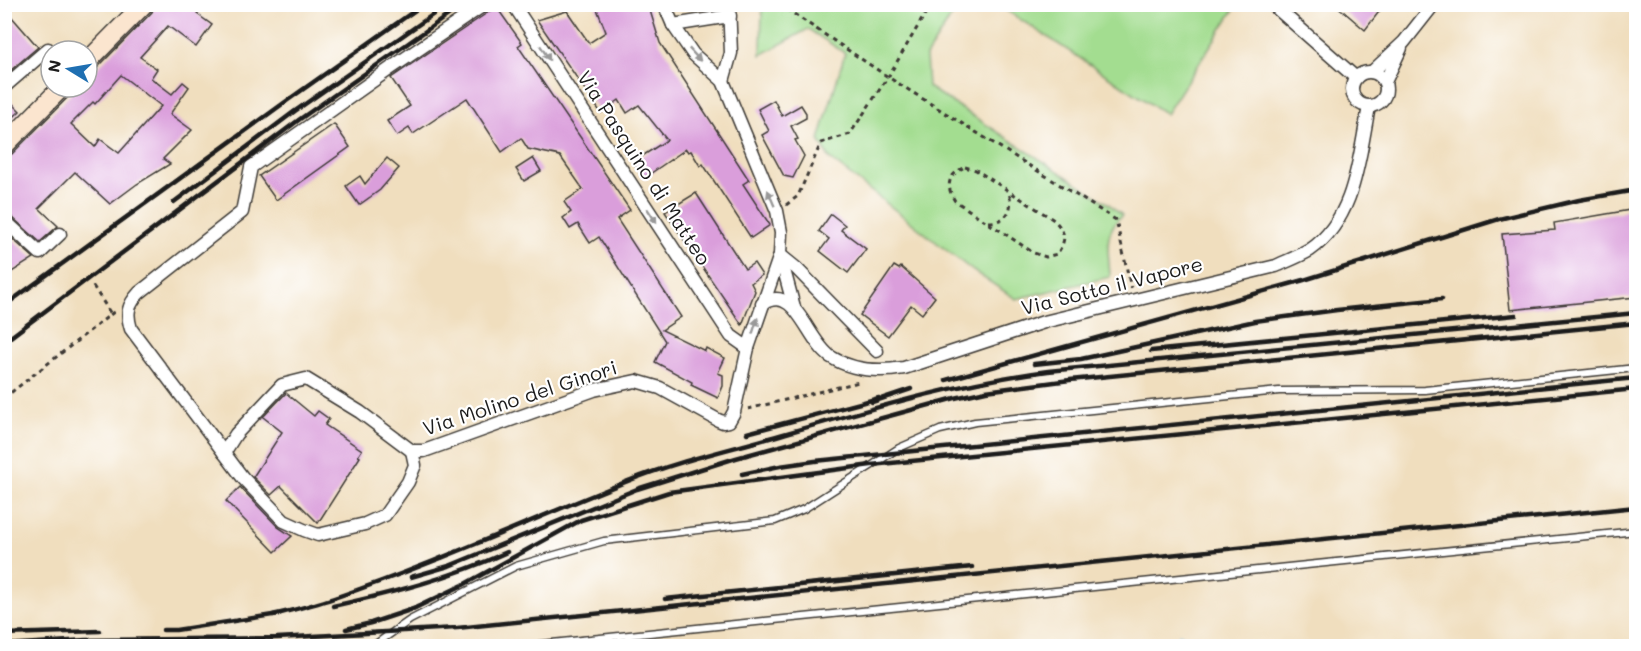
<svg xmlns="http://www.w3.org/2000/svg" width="1641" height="651" font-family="Mali,sans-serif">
<rect width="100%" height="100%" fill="#fff"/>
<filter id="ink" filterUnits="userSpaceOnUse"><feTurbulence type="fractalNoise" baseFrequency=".0167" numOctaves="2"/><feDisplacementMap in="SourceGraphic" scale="12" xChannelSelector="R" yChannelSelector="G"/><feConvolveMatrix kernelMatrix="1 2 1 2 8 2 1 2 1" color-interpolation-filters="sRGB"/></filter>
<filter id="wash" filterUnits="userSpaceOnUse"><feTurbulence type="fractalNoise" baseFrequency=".008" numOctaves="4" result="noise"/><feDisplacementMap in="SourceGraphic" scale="24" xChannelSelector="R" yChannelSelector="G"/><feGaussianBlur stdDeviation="1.35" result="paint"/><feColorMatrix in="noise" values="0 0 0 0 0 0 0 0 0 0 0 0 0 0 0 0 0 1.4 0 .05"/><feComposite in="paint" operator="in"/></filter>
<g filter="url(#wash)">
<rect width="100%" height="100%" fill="#f0debe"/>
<g fill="#a3dd90" stroke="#607c56" stroke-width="1.5">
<path d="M762,5h197l-33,51 2,31 181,117 13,11c-20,19 -13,37 -12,62l-94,22 -43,-28 -143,-112 -11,-19 26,-87 -37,-24 -47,26z"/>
<polygon points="998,5 1237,4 1237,5 1166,114"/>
</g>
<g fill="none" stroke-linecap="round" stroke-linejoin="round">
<polyline stroke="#69bce5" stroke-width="4.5" points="1180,636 1188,646"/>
</g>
<g id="blocks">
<g fill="#da9edb" fill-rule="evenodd">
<path d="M155,4h52l-10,10 15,11 -16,22 -28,-21 -28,31 17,12 -6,9 21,16 11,-12 6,5 -19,27 22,16 -29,29 7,5 -33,20 -27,20 -35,-32 -36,36 19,18 -18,16 -36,-32v-51l8,-5 58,-59 4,-8h13v-14l8,-3 57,-58zM121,75l40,31 -42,47 -19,-14 -5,8 -24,-23 22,-22 2,2z"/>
<polygon points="595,4 648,4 660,43 749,180 743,184 770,225 751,238 703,164 700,166 691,151 688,152 686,149 644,178 633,162 667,140 639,105 627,113 619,100 601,113 537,20 567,11 589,43 606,32"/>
<polygon points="1335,4 1385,4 1365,30"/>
<polygon points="495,5 522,43 518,46 630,210 617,219 681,317 662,330 705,351 706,348 725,358 718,373 723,375 723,386 718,398 691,385 692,382 655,362 665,341 599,237 590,243 578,224 570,229 563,218 571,212 564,202 583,189 560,156 528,149 521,138 502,152 467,98 413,134 409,128 397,136 387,121 410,106 391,78 490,11"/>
<polygon points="4,8 38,47 4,76"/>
<polygon points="4,95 20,111 4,126"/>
<polygon points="774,100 782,116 801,105 806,113 806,118 791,126 798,139 795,140 804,156 793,178 784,176 762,135 769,131 758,109"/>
<polygon points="334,124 350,147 276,200 259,176"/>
<polygon points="387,158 399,168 380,190 359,205 346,186 360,176 365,184"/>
<polygon points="533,158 541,171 524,181 516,169"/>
<polygon points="696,193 745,269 754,263 762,275 751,283 755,291 742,325 665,212"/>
<polygon points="1636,209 1636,297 1510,310 1502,234 1555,230 1554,223"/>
<polygon points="831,214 845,225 841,230 866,249 848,273 820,251 829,239 819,231"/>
<polygon points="9,236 34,258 4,277 4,241"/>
<polygon points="894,266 899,269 901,267 935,297 922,314 911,305 888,336 860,315"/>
<polygon points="286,393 314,416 318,411 329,419 325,425 362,450 358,456 360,457 318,523 281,486 271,495 253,477 282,432 263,417"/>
<polygon points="240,487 278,527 292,536 275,552 226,501"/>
</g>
</g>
</g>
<g filter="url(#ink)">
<use href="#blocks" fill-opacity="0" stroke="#3c3934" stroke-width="1.5"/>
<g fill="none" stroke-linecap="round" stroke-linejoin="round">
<g stroke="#3c3934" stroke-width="9">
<g id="lane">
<polyline points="373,646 410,620 516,566 604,541 775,521 804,509 899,448 940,430 975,422 1279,391 1425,390 1636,368"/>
<polyline points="523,646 1636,531"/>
</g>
</g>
<g stroke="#3c3934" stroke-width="15">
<g id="street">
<path d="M485,4l-94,64 -140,99 -9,45 -103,81c-11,12 -13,20 -8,36l112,149 41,43 20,9 14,5 47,-11 20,-9 23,-33 7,-17 -3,-14h12l170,-61 42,-9 24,7 58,32 5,2 6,-1 5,-9 14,-64 32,-93 1,-23 -4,-21 -54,-130 -30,-27 -20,-29 -9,-21"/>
<polyline points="513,4 731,336 748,348"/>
<polyline points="1272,4 1356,78"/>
<polyline points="673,25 730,16"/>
<circle cx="1369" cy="89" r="17"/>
<polyline points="1372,72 1404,42 1434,4"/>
<polyline points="723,81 731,53 729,4"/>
<polyline points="1385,82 1401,48"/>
<polyline points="4,87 48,49"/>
<polyline points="4,220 40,253 60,234"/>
<polyline points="780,255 796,268 877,351"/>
<polyline points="780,255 794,307"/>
<path d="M762,304c34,-22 44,36 69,53 22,14 49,15 73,11l140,-46 232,-56c11,-5 24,-10 34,-16 46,-32 49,-94 59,-143"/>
<polyline points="224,453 236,434 282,385 306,379 360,412 412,451"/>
</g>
</g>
<g stroke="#3c3934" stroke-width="21">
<g id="secondary">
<polyline points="87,62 144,4"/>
<polyline points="4,146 62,87"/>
</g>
</g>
<g stroke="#3c3934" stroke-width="3" stroke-dasharray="4.5 4.5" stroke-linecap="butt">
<polyline points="779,4 888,77 1116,220 1131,288"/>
<polyline points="1382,104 1391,93"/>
<path d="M965,167l11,3 78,50c12,13 13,19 3,34l-11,3 -12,-4 -79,-52c-10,-16 -7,-26 10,-34z"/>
<polyline points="786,205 798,196 821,143 850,134 888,77 931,4"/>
<path d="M989,222c18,0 25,-13 20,-29"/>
<polyline points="93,286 111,314"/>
<polyline points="4,398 115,311"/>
<polyline points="748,409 859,382"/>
</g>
<use href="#lane" stroke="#fff" stroke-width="6"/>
<use href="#street" stroke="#fff" stroke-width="12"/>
<use href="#secondary" stroke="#fbe5cf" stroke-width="18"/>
<g stroke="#1c1c1c" stroke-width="4.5">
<polyline points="174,202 295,111 448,4"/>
<polyline points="4,306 288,100 424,4"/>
<polyline points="4,342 300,119 464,4"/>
<polyline points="1151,351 1516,315"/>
<polyline points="1034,364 1081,359 1255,321 1337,310 1442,299"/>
<polyline points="946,380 1304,280 1499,219 1579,200 1636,190"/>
<polyline points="872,402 911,389"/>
<polyline points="747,433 879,398"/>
<polyline points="742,474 780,466 815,461 1636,378"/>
<polyline points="411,577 449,566 637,489 736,458 955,398 986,391 1070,380 1636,323"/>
<polyline points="665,599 972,567"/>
<path d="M333,606c59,-13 118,-28 174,-54"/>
<path d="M273,615c20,-5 41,-10 61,-17 100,-34 196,-78 294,-117 49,-20 101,-31 152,-46 88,-25 176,-52 268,-64l588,-58"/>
<polyline points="346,629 371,623 413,609 463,585 581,520 669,492 871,465 1636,389"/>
<polyline points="163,630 176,630 279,614"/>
<polyline points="4,634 100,631"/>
<polyline points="4,645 86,640 277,638 457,628 1636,507"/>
</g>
</g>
<defs><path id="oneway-solid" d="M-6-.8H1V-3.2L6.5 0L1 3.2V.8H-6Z" transform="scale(1.5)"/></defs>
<g fill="#999">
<use href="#oneway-solid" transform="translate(545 53) rotate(57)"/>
<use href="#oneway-solid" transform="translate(695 55) rotate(47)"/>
<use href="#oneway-solid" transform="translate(771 198) rotate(-113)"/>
<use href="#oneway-solid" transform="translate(652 216) rotate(57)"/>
<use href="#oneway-solid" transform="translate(755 326) rotate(-72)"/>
</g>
</g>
<g text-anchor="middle" stroke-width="4.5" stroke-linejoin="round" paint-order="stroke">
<g font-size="20" fill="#1c1c1c" stroke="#fff">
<text transform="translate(644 168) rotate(57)" y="7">Via Pasquino di Matteo</text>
<text transform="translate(1112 286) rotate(-14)" y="7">Via Sotto il Vapore</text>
<text transform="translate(520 398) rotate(-18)" y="7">Via Molino del Ginori</text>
</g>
</g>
<rect width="1641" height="651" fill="none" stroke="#fff" stroke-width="24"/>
<g transform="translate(69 69) rotate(281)"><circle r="28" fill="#ffffff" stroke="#a4a4a4" stroke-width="1.5"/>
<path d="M0-4.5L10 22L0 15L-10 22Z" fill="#1f6fb2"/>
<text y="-9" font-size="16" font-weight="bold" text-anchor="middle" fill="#1c1c1c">N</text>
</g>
</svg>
